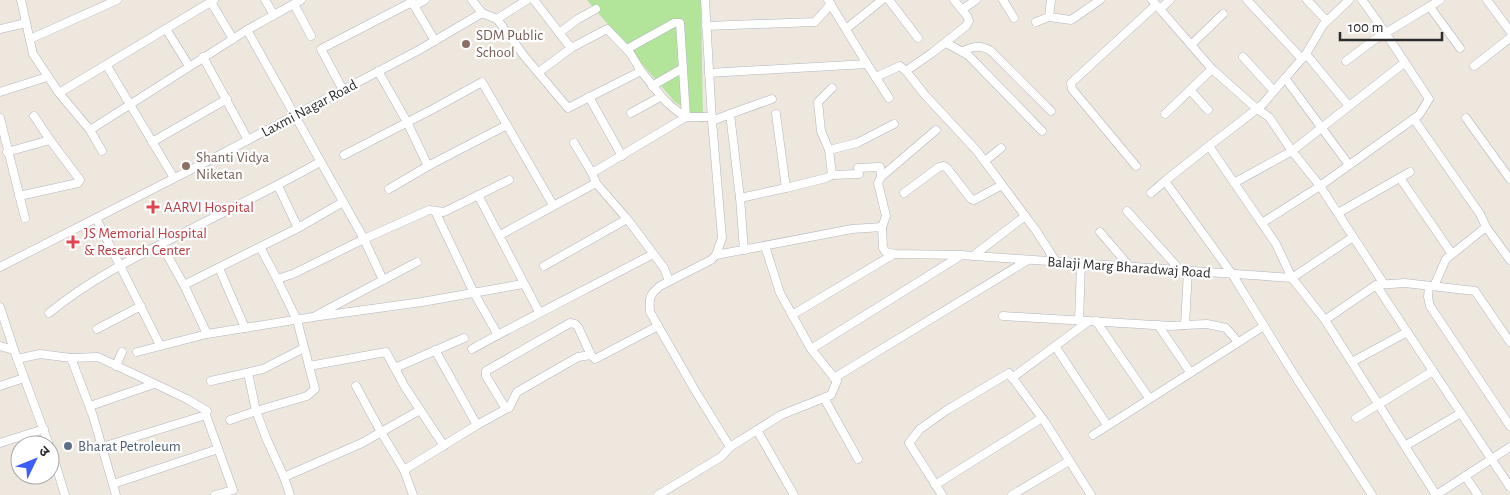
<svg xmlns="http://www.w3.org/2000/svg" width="1510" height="495" font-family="'Alegreya Sans','Noto Sans Devanagari',sans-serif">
<rect width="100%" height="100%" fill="#ede7de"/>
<polygon fill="#b2e49a" points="587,0 701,0 703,123 674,101"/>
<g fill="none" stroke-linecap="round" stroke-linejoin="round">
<g stroke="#b2b4bf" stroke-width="9">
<g id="minor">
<polyline points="21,0 33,54 59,93 90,130 102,151"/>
<polyline points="265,0 274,15"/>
<path d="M472,0l10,13 15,6 28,38 43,51 73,-37c16,19 22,32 45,46"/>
<polyline points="534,0 571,48"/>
<path d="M705,0l7,121 10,117 -6,17 -5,5 -51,26c-11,9 -11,12 -10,26l46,80 34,55"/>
<polyline points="828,0 867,64 889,98"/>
<polyline points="889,0 918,38"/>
<polyline points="954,0 967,16 969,21 966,26 932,53 906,71 925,95 977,151 1037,232 1056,262"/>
<polyline points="1003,0 1014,18"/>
<polyline points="1152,0 1212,69 1257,109 1269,117 1292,151 1320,186 1384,284"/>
<polyline points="1247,0 1302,59"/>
<polyline points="1307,0 1327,21"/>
<polyline points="1349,0 1323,25 1306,54 1262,105 1209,146 1276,244 1292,278 1353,237"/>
<polyline points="1487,0 1510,31"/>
<polyline points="211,2 233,39"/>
<polyline points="294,4 311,36"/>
<polyline points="414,6 425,0"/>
<polyline points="1430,7 1460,48"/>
<polyline points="963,9 976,0"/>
<polyline points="1160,9 1170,0"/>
<polyline points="1049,17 1051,0"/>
<polyline points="497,19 527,0"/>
<polyline points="1036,22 1049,17 1071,20 1100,0"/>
<polyline points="706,26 815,22 831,4"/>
<polyline points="0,29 26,23"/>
<polyline points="166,29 189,66"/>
<polyline points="846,29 882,0"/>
<polyline points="247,30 364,239 383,280"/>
<polyline points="559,33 578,19 596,9"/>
<polyline points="30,39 117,0"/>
<polyline points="946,43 968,55 1042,131"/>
<polyline points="1191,45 1223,14"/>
<polyline points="627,49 674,23 680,23 686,117"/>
<path d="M963,51c10,-5 18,-6 28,0l60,60"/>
<polyline points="1306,54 1349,106"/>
<polyline points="203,57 248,140"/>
<polyline points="1243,57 1274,91"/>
<polyline points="1346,61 1374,40 1440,0"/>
<polyline points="107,66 174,178"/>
<polyline points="1474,66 1510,38"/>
<polyline points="378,71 407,122 428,166 507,125"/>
<polyline points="539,72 571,48 607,29 630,53 641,71"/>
<polyline points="709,73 867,64"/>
<polyline points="876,77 900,66 906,71"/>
<polyline points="1285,78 1349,165"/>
<polyline points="652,86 683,68"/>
<polyline points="343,90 321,49 412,2 435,41"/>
<polyline points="1190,90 1208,110"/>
<polyline points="0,92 47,77"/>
<polyline points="59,93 214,0"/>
<polyline points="589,97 622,156"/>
<polyline points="631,113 660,97"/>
<polyline points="730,114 772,99"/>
<polyline points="776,114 786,188"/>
<polyline points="1165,114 1212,69"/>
<polyline points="34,116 50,140"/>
<polyline points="0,118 25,218"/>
<polyline points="1466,118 1510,179"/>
<polyline points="1414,119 1480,214 1486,227 1446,259 1434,286"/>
<polyline points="712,121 730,114 740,198 744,250"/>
<polyline points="90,130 247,30 301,0"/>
<polyline points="152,142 227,99"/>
<polyline points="574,143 592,173 596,183 628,220 664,268 669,281"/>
<polyline points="1209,146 1165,181 1232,274 1288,365 1372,495"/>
<polyline points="829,150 821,131 818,102 832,88"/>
<polyline points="7,152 50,140 80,180 78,183 19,196"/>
<polyline points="344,155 435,108 482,82 553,205"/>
<polyline points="985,161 1001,148"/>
<polyline points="1136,166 1072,89 1071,83 1156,5"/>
<polyline points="858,168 880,167 881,177"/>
<polyline points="592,173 686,117 712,117"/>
<polyline points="832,175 859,174"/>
<polyline points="1400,178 1452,254"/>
<polyline points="1234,183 1292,151 1404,63"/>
<polyline points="278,186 298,228"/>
<polyline points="389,189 428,166"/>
<polyline points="904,193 939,167 944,166 947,168 971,199 974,200 1002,185"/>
<polyline points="1151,193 1165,181"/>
<polyline points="478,195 539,312"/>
<polyline points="740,198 786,188 826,178 832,175 829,150 857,143 894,124"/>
<polyline points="435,211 474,293 498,335"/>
<polyline points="1127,211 1181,271"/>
<polyline points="1338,213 1410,172"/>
<polyline points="96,218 160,345"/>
<path d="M1262,223l58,-37 99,-71 10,-16c-22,-33 -43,-67 -67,-99"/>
<polyline points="882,227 886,216 878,183 881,177 936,130"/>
<polyline points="1486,227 1510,260"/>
<polyline points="1100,232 1130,267"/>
<polyline points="500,235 596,183"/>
<polyline points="161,244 184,285 207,334"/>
<polyline points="716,255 852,229 882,227 883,248 886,252 894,254 961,255 1292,278 1325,320 1376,285 1405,283 1475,291 1510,342"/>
<polyline points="973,256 1025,216"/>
<polyline points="544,266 627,219"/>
<polyline points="0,267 208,161 419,50 482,13"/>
<polyline points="219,268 245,328"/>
<polyline points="277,279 293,274 364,239 429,210 444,212 509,180"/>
<polyline points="184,285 298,228 343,202"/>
<polyline points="1376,285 1510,487"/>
<polyline points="1429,286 1428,297 1430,306 1510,426"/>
<polyline points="0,307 14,350 49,445"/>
<path d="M49,313c39,-32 84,-55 130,-78 47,-24 95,-47 141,-73"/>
<polyline points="317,315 417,262"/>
<polyline points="792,315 894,254"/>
<polyline points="1003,316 1171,326 1185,325 1188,271"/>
<polyline points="1325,320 1436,495"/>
<polyline points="1079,321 1081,264"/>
<polyline points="1096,321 1149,398"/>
<polyline points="1158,325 1190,372"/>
<polyline points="1185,325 1207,324 1226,328 1238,342"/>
<polyline points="97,329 141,306"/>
<polyline points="0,346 14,350"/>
<polyline points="1055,346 1107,425"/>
<path d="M472,349c60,-33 121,-63 181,-95"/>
<polyline points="811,349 960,256"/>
<polyline points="435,350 477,425 506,409 486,376 486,371 570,323 575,324 578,327 591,355 595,359 658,326"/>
<polyline points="137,352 207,334 313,317 422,302 523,284"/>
<polyline points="71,358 98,357 187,399 207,411 206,415 233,490 215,495"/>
<polyline points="17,359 40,354 71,358 93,416 116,495"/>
<polyline points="1352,362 1407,332"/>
<polyline points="116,366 122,352"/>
<polyline points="309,366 386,352 405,387 444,446"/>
<polyline points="395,368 464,338"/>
<polyline points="248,373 256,411 267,440 284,477"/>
<polyline points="834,378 1028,260"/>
<polyline points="1012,378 1089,321"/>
<polyline points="211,381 263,369 304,348"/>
<polyline points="0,386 24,378"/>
<polyline points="356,386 381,432 404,470 477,425"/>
<polyline points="824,398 858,459"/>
<polyline points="90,406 154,384"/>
<polyline points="509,408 517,392 578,357 591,355"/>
<polyline points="1356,418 1433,371"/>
<polyline points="230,420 256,411 307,396 315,389 297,320 277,279 260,247"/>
<polyline points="757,430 794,495"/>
<polyline points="1093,435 1264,326"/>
<polyline points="0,443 44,429"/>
<polyline points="1405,446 1461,413"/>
<polyline points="50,447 65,495"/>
<polyline points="102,447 206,415"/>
<polyline points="404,470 413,495"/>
<polyline points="1465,476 1478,495"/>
<polyline points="113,484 218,449"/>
<polyline points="935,485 1042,418"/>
<polyline points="290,495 284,477 362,443 420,410"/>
<polyline points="658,495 721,457 730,447 781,415 831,395 837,381 811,349 780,293 765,246"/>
<polyline points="942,495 909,443 920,429 947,410 1009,373 1045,422 1091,495"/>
<polyline points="1012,495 1069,461"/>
<polyline points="1436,495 1510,447"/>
</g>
</g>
<use href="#minor" stroke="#fff" stroke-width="8"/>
</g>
<g fill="#8d6e63" stroke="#fff" stroke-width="2">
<circle cx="466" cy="44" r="5"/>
<circle cx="186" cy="166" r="5"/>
</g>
<g fill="#e0444e" stroke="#fff" stroke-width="2">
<path d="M150.5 199.5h5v5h5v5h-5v5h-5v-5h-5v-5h5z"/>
<path d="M70.5 234.5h5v5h5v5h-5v5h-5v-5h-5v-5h5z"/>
</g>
<circle fill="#5c6f8a" stroke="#fff" stroke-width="2" cx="68" cy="446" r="5"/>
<g text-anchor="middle" stroke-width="4.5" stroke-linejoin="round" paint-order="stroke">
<g font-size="15" fill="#785e54" stroke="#fff" text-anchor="start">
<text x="476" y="40">SDM Public<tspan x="476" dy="17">School</tspan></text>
<text x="196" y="162">Shanti Vidya<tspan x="196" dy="17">Niketan</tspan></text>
</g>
<g font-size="15" fill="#2c2c2c" stroke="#fff">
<text transform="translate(309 108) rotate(-28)" y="5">Laxmi Nagar Road</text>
<text transform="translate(1129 267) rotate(4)" y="5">Balaji Marg Bharadwaj Road</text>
</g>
<g font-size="15" fill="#be3a42" stroke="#fff" text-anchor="start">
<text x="164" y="212">AARVI Hospital</text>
<text x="84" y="238">JS Memorial Hospital<tspan x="84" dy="17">&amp; Research Center</tspan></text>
</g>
<g font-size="15" fill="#4e5e75" stroke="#fff" text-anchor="start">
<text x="78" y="451">Bharat Petroleum</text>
</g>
</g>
<g transform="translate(35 460) rotate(47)"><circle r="24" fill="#ffffff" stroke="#ababab"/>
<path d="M0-4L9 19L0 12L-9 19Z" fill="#3e5efb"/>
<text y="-8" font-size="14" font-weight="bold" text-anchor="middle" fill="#2c2c2c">उ</text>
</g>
<path d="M1340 32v8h102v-8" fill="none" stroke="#2c2c2c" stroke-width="2.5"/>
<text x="1348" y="32" font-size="15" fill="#2c2c2c" stroke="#ffffff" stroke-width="4" paint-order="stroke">100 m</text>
</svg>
